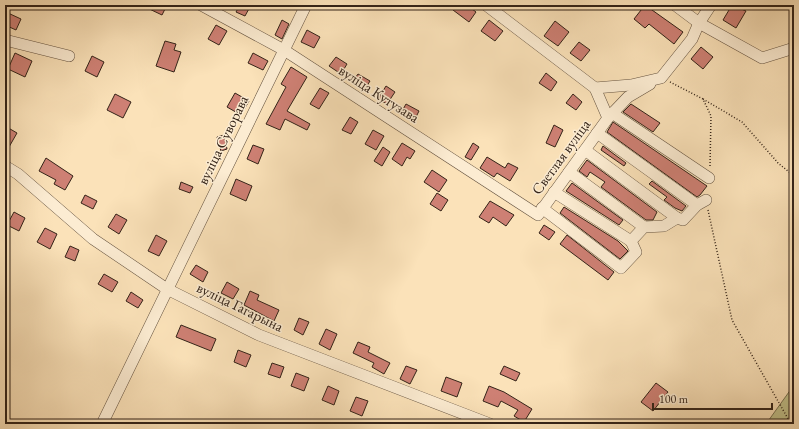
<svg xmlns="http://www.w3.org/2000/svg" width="799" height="429" font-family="'EB Garamond',serif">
<rect width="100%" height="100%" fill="#fbe2b9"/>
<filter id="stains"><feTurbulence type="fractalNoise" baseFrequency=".005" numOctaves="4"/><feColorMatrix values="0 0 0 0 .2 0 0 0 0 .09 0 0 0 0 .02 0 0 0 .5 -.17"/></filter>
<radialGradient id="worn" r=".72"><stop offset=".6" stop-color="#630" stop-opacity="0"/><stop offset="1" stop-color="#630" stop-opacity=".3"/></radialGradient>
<polygon fill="#c2c28c" stroke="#7a7252" points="794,385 794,424 766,424"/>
<g fill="#ce8074" stroke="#332318">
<polygon points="141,5 167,5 162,15"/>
<polygon points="240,5 251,5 245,16 236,12"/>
<polygon points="457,5 467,5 476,12 469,22 453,10"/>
<polygon points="645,5 683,32 674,44 649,24 645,28 634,19"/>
<polygon points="732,5 746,11 736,28 723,20"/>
<polygon points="8,13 21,19 16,30 5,25"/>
<polygon points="282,20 289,24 282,39 275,35"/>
<polygon points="489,20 503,31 495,41 481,31"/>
<polygon points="555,21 569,32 558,46 544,36"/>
<polygon points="216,25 227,31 219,45 208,39"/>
<polygon points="307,30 320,37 314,48 301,42"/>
<polygon points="165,41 176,44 174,50 181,52 174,72 156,66"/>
<polygon points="579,42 590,50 581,61 570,53"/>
<polygon points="701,47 713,57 703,69 691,59"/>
<polygon points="15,53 32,61 25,77 8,69"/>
<polygon points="253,53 268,61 263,70 248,63"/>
<polygon points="92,56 104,62 97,77 85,71"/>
<polygon points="336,57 347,64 341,74 329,66"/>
<polygon points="291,67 307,77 287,111 310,124 307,130 285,119 280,130 266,124 286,87 281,84"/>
<polygon points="546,73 557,82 551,91 539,83"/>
<polygon points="358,74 370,81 365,89 353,81"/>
<polygon points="386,86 395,92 387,104 378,99"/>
<polygon points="320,88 329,93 319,109 310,104"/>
<polygon points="235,93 249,101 241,115 227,107"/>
<polygon points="115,94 131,102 123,118 107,110"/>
<polygon points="573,94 582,102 576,110 566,103"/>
<polygon points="406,104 419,111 414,121 401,113"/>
<polygon points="631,104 660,123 653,132 623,112"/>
<polygon points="350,117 358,122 351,134 342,130"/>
<polygon points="613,122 707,186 700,195 697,197 607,132"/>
<polygon points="554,125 563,130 555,147 546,143"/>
<polygon points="5,126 17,133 9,147 5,144"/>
<polygon points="373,130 384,136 376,150 365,144"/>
<polygon points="224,135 227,149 221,151 217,137"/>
<polygon points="402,143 415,151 410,159 407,157 402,166 392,159"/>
<polygon points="473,143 479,147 471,160 465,157"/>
<polygon points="253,145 264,149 258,164 247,159"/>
<polygon points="603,146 626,163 624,166 601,150"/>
<polygon points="383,147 390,152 382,166 374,161"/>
<polygon points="487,157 505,168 508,163 518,168 510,181 497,173 494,177 480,168"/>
<polygon points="46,158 73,176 65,190 54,184 56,180 39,171"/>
<polygon points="587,160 657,212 653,220 646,220 601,187 605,182 590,172 587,177 579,171"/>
<polygon points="432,170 447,180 439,192 424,182"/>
<polygon points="236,179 252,186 246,201 230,194"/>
<polygon points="652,181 686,206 682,211 675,208 664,200 667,197 649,184"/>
<polygon points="181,182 193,187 190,193 179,189"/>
<polygon points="572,183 623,220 619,225 566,191"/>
<polygon points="437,193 448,200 441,211 430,204"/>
<polygon points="85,195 97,201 93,209 81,203"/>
<polygon points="490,201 514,215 506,226 493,217 489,223 479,217"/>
<polygon points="564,207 618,241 628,251 620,259 560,213"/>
<polygon points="14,212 25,218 19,231 7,225"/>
<polygon points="116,214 127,220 119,234 108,227"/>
<polygon points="544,225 555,232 549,240 539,233"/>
<polygon points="45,228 57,234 50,249 37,242"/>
<polygon points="156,235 167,241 159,256 148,251"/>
<polygon points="567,235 614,272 608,280 560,244"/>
<polygon points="70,246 79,250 75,261 65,257"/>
<polygon points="196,265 208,272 203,282 190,274"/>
<polygon points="104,274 118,282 112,292 98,284"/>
<polygon points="227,282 239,289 233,299 221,293"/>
<polygon points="250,291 259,295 257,300 279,310 274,321 244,305"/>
<polygon points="131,292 143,300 138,308 126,301"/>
<polygon points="299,318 309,322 303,335 294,330"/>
<polygon points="181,325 216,339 211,351 176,337"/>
<polygon points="326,329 337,334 330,350 319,344"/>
<polygon points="358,342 370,347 368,352 390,363 384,374 372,367 374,363 353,353"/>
<polygon points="238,350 251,355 246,367 234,362"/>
<polygon points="272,363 284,367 280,378 268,374"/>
<polygon points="406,366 417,370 410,384 400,379"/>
<polygon points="504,366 520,373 516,381 500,374"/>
<polygon points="296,373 309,378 304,391 291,386"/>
<polygon points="446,377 462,383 457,397 441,391"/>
<polygon points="656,383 668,392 653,411 641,402"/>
<polygon points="328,386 339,391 334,405 322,400"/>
<polygon points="489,386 504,392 532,409 524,422 514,416 518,410 501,401 498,407 483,401"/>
<polygon points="356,397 368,401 362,416 350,411"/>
</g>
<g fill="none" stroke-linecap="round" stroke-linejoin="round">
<g stroke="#655340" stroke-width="12">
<g id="minor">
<polyline points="201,5 284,50 538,215 608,118 595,88 486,5"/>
<polyline points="675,5 699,23 762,58 794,48"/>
<polyline points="5,40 69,56"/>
<polyline points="595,88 631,85 661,78 692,39 699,23 711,5"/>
<polyline points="612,113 709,178"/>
<polyline points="608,118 628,97 650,84"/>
<polyline points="597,133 697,205"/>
<polyline points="585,150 677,218"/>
<polyline points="5,166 18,174 93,239 167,289 259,335 490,424"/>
<polyline points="569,172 644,227"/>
<polyline points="554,192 631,241"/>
<polyline points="542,208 621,268 636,252 631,241 644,227 664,226 677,218 683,220 697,205 706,200"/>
<polyline points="102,424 306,5"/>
</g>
</g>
<g stroke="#332318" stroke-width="1.5" stroke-dasharray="1 2" stroke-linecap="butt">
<polyline points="670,82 703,99 711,116 710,166"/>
<polyline points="703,99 742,122 778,163 794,176"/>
<polyline points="708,210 732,320 791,424"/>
</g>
<use href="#minor" stroke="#fcecd2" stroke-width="11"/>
</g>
<g text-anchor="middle" stroke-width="3" stroke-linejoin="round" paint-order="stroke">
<g font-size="15" fill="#332318" stroke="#fcecd2">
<text transform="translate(379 94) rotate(33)" y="5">вуліца Кутузава</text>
<text transform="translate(223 140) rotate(-64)" y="5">вуліца Суворава</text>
<text transform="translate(561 157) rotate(-54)" y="5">Светлая вуліца</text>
<text transform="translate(240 307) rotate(26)" y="5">вуліца Гагарына</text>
</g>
</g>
<rect width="799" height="429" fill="none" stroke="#fbe2b9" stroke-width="20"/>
<rect x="6" y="6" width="787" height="417" fill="none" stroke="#332318" stroke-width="2"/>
<rect x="10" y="10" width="779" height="409" fill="none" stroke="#332318"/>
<path d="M653 403v6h119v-6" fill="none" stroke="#332318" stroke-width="2"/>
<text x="659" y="403" font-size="12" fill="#332318" stroke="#fcecd2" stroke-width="3" paint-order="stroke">100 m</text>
<rect width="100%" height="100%" filter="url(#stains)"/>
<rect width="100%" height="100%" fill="url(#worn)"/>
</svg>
